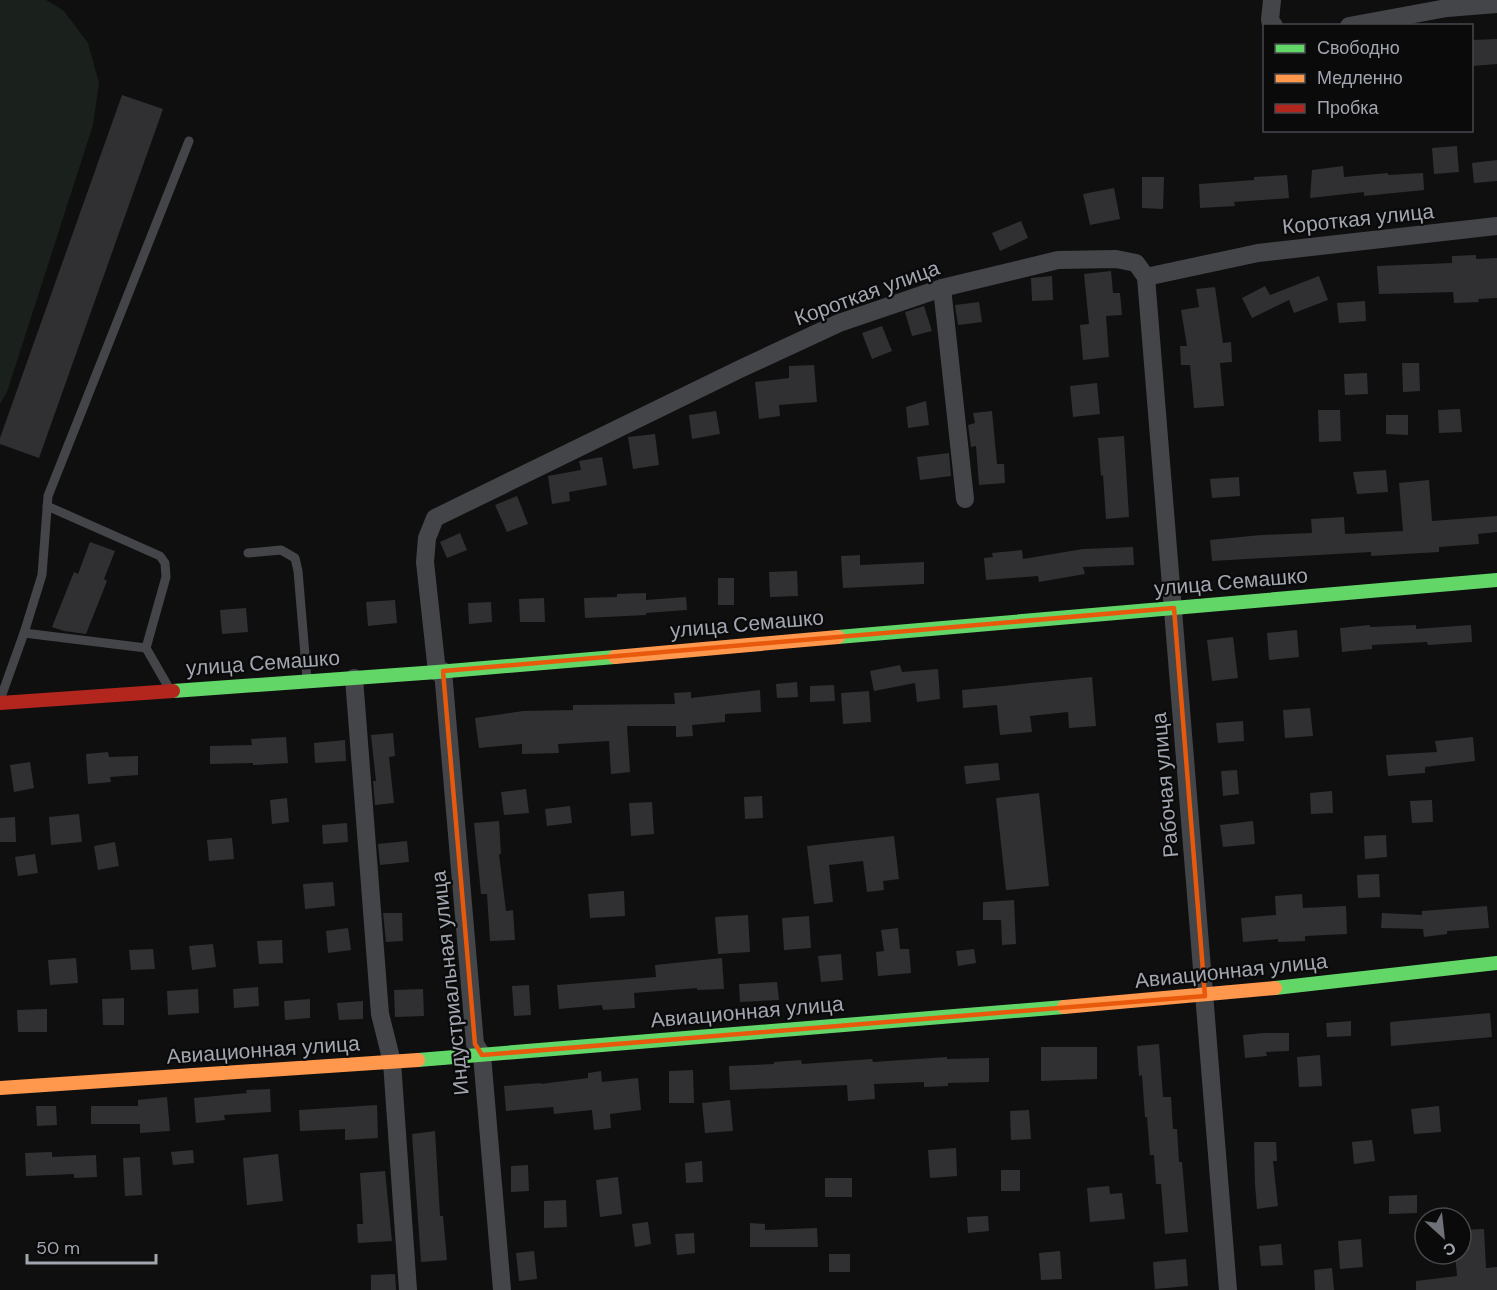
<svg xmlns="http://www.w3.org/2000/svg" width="1497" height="1290" font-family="'DM Sans',sans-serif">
<rect width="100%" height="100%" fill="#0f0f10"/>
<polygon fill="#1a201b" points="0,0 46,0 63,10 88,43 99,83 93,125 7,392 0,404"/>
<g fill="#303032">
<polygon points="1497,39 1497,64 1472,66 1472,40"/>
<polygon points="122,95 163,109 39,458 0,444 0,438"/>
<polygon points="1457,146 1459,172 1434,174 1432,148"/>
<polygon points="1497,160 1497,181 1474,183 1472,163"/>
<polygon points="1343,166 1344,177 1388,173 1388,175 1423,173 1424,190 1364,196 1364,192 1310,198 1312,170"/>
<polygon points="1287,175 1289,198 1234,202 1235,206 1200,208 1199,184 1254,180 1254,177"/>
<polygon points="1142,177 1164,177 1163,209 1142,208"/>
<polygon points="1114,188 1120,219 1090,225 1083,194"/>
<polygon points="1021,221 1028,238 1000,251 992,233"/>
<polygon points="1476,255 1476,259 1497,258 1497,298 1478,299 1479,302 1454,303 1453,292 1379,294 1377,266 1452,263 1452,256"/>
<polygon points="1111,271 1113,293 1120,293 1122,315 1106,316 1109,357 1083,360 1080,325 1089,324 1084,274"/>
<polygon points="1052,276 1053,300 1032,301 1031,278"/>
<polygon points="1319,276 1328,300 1294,313 1289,300 1252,318 1242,298 1265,286 1270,295"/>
<polygon points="1215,287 1223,343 1231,342 1232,362 1220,363 1224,406 1194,408 1190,365 1181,365 1180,346 1187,346 1181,310 1199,307 1196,289"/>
<polygon points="1365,301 1366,321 1339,323 1337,303"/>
<polygon points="979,302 982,322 958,325 955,305"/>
<polygon points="924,306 932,331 912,336 905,312"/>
<polygon points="882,326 892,351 872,359 862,333"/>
<polygon points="1402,363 1419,363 1420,391 1403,392"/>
<polygon points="814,365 817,402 779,405 780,416 759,419 755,382 789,378 789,366"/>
<polygon points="1367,373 1368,394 1345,395 1344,374"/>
<polygon points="1097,383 1100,414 1073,417 1070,386"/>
<polygon points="926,401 929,425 908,428 906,407"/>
<polygon points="1460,409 1462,432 1439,433 1438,410"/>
<polygon points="1318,410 1340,410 1341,441 1319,442"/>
<polygon points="716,411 720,434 692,439 689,415"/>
<polygon points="992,411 997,464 1004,464 1005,483 979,485 976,446 971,447 968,425 975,423 973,413"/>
<polygon points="1386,415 1408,415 1408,435 1386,434"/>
<polygon points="655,434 659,465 633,469 628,437"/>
<polygon points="1124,436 1129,517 1106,519 1103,475 1101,476 1098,438"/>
<polygon points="949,453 951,476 920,480 917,457"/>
<polygon points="602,457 607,485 569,492 570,501 552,504 548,476 581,470 579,461"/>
<polygon points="1386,470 1388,492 1357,494 1353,472"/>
<polygon points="1239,477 1240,496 1212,498 1210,479"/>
<polygon points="1429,480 1432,521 1497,516 1497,532 1478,534 1479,544 1439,547 1439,552 1371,556 1371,552 1212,561 1210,540 1261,535 1312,533 1311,519 1344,517 1345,534 1403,531 1399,483"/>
<polygon points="517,496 528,524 507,532 495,505"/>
<polygon points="460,533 467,550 447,558 440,542"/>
<polygon points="90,542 115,551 104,579 107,581 86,634 64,631 52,627 74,572 78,574"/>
<polygon points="1133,547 1134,565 1083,567 1085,574 1039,582 1038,576 986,580 984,558 993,557 992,553 1022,550 1023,559 1083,549"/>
<polygon points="860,555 860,565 924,562 924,584 843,588 841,556"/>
<polygon points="797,571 798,596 770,597 769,572"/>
<rect x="718" y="578" width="16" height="27"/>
<polygon points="646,593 646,600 686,597 687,610 646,613 646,615 585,618 584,598 617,597 617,594"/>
<polygon points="544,598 545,622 520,622 519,599"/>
<polygon points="395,600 397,623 368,626 366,602"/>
<polygon points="491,602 492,622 469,624 468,603"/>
<polygon points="246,608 248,632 222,634 220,610"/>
<polygon points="1370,625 1370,627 1416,625 1416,629 1471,625 1472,642 1428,645 1427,642 1372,645 1372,649 1342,652 1340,628"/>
<polygon points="1297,630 1299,657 1269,660 1267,633"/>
<polygon points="1233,637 1238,678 1212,681 1207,640"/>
<polygon points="900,665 902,672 938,669 940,699 917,702 915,683 874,691 870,671"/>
<polygon points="1092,677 1096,726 1069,728 1068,712 1030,716 1032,732 1000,735 997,705 963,708 962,690"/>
<polygon points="797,682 798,697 777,698 776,684"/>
<polygon points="834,685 835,701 810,702 810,686"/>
<polygon points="760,690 761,712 725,714 725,722 692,725 693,736 676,737 676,726 627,726 630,772 611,774 609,741 558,744 559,753 522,754 522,744 479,748 475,718 523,711 573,710 573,705 675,704 674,693 691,692 691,698"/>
<polygon points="869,691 871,722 843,724 841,693"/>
<polygon points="1310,708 1313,736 1285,738 1283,710"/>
<polygon points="1243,721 1244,741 1218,743 1216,723"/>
<polygon points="393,733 395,756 389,757 394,803 375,805 373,781 376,781 371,735"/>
<polygon points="286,737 288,763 253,765 253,763 210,764 210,746 252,745 251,739"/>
<polygon points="1473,737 1475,761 1425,767 1425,773 1388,776 1386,755 1437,752 1435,741"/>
<polygon points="345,740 346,761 315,763 314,743"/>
<polygon points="108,752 109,757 138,756 138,775 110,777 111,782 88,784 86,754"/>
<polygon points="30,762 34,788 14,792 10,765"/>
<polygon points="998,763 1000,780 966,784 964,766"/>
<polygon points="1237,770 1239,794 1223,796 1221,771"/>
<polygon points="526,789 529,813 504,815 501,792"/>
<polygon points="1332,791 1333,813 1311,814 1310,793"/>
<polygon points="1039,793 1049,886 1006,890 996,798"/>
<polygon points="762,796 763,818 745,819 744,797"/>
<polygon points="287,798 289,822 272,824 270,800"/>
<polygon points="1432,800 1433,822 1412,823 1410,801"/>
<polygon points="652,802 654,834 631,836 629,803"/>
<polygon points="570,806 572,823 547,826 545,809"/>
<polygon points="79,814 82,842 51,845 49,817"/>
<polygon points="15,817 16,842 0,842 0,818"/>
<polygon points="499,821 501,854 499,854 506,911 513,910 515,940 490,941 487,894 481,894 474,823"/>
<polygon points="1253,821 1255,844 1223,847 1220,825"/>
<polygon points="347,823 348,842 323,844 322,825"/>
<polygon points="1386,835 1387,857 1365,859 1364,836"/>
<polygon points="894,836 899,879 883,881 884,890 867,892 863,861 829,865 833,902 814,904 807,846"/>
<polygon points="232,838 234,859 209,861 207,840"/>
<polygon points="407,841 409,862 380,865 378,844"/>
<polygon points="115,842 119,866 98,870 94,846"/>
<polygon points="35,854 38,873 18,876 15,857"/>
<polygon points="1379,874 1380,897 1358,898 1357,875"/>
<polygon points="333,882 335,906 305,909 303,884"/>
<polygon points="624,891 625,916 590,918 588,894"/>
<polygon points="1302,894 1303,908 1346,906 1347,934 1305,936 1305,941 1278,942 1278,939 1243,942 1241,918 1276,915 1275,896"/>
<polygon points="1014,900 1016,944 1002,945 1001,920 983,920 983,902"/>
<polygon points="1487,906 1489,928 1447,931 1447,934 1424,937 1423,929 1381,928 1382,913 1422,915 1422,911"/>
<polygon points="383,913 402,913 403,941 386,942"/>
<polygon points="748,915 750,952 718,954 715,917"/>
<polygon points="809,916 811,948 784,950 782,918"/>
<polygon points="348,928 351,950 328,953 326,931"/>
<polygon points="898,928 900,949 909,949 911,973 878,976 876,952 884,951 881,930"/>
<polygon points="282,940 283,963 259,964 257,941"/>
<polygon points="213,944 216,967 192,970 189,946"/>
<polygon points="153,949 155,969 131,970 129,950"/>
<polygon points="974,949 976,963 958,966 956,951"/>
<polygon points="841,954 843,980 821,982 818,956"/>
<polygon points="76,958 78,983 50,985 48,960"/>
<polygon points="722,958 724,989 697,990 697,988 634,993 635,1008 603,1010 602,1005 559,1009 557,985 656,977 655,965"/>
<polygon points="777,982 779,1000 740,1002 739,984"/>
<polygon points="529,985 531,1015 514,1016 512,986"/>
<polygon points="258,987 259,1006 234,1008 233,989"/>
<polygon points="198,989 199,1013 168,1015 167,991"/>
<polygon points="423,989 424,1016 395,1017 394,990"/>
<polygon points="124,998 124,1025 103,1025 102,999"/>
<polygon points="310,999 310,1018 285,1020 284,1001"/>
<polygon points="363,1001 363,1019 339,1020 337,1003"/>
<polygon points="47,1009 47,1032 18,1032 17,1010"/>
<polygon points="1490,1013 1492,1037 1391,1046 1390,1022"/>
<polygon points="1351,1021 1351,1036 1327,1037 1326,1023"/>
<polygon points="1264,1033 1289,1033 1289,1051 1266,1052 1267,1056 1245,1058 1243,1035"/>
<polygon points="1159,1044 1163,1097 1171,1097 1173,1129 1177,1129 1179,1162 1182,1162 1188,1232 1165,1234 1161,1184 1156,1184 1154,1155 1150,1155 1147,1117 1145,1117 1142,1075 1139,1076 1137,1046"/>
<polygon points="1041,1047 1097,1047 1097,1079 1041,1081"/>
<polygon points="1320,1055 1322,1086 1299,1087 1297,1057"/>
<polygon points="947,1057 947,1059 989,1058 989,1082 948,1083 948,1086 924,1087 924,1082 874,1084 875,1099 848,1101 847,1085 730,1090 729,1066 774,1064 774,1062 801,1060 802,1064 872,1059 873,1062"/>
<polygon points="693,1070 694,1103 669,1103 669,1071"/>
<polygon points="601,1071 602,1082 638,1078 641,1110 610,1114 611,1128 594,1130 592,1110 554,1114 553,1107 506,1111 504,1086 541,1083 541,1084 588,1078 588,1073"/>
<polygon points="270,1089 271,1112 224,1115 225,1120 196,1123 194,1098 247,1093 246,1090"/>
<polygon points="167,1097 170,1131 140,1133 140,1124 91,1124 91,1106 138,1106 138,1100"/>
<polygon points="730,1100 733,1131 705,1133 702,1103"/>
<polygon points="377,1105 378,1138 345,1140 345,1129 300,1131 299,1110"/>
<polygon points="36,1106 56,1106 57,1125 37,1126"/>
<polygon points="1439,1106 1441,1132 1414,1134 1411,1109"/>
<polygon points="1029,1110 1031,1139 1011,1140 1010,1111"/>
<polygon points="435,1131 440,1216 443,1216 447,1260 421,1262 412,1134"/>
<polygon points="1372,1140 1375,1161 1354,1164 1352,1142"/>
<polygon points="1254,1142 1276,1142 1277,1161 1273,1161 1278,1206 1257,1209 1255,1184"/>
<polygon points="956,1148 957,1176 930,1178 928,1150"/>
<polygon points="193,1150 194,1163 173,1165 171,1152"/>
<polygon points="52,1152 52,1157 96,1155 97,1177 74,1178 74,1174 26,1176 25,1153"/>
<polygon points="278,1154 283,1201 247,1205 243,1158"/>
<polygon points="140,1157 142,1195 125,1196 123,1158"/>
<polygon points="702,1161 703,1182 686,1183 685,1163"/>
<polygon points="528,1165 529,1191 511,1192 511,1166"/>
<rect x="1001" y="1170" width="19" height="21"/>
<polygon points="385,1171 392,1241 358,1243 357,1224 363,1224 360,1173"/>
<polygon points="618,1177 622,1214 600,1217 596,1180"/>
<rect x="825" y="1178" width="27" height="19"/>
<polygon points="1109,1186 1110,1194 1122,1193 1125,1219 1090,1222 1087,1188"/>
<polygon points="1417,1195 1417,1213 1389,1214 1389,1196"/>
<polygon points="566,1200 567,1227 544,1228 544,1201"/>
<polygon points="988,1216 989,1231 968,1233 967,1217"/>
<polygon points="648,1222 651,1244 635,1247 632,1224"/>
<polygon points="750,1223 765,1224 765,1230 817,1228 818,1247 750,1247"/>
<polygon points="1484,1229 1486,1268 1497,1267 1497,1290 1416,1290 1416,1281 1457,1276 1455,1254 1461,1254 1461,1230"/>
<polygon points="694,1233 695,1253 677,1255 675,1234"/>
<polygon points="1361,1239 1363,1267 1340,1269 1338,1241"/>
<polygon points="1281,1244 1283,1265 1261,1266 1259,1246"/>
<polygon points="534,1251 537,1279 519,1281 516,1253"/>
<polygon points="1060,1251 1062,1279 1041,1280 1039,1253"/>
<rect x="829" y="1254" width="21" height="18"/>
<polygon points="1186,1259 1188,1286 1155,1289 1153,1262"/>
<polygon points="1332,1268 1334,1290 1315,1290 1314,1270"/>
<polygon points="395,1274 396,1290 371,1290 371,1275"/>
</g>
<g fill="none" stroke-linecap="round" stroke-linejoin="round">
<g stroke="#444549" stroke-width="9">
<polyline points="47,506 160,556 165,563 166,577 146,648"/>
<polyline points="248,553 281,550 295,558 298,571 307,679"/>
<polyline points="24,633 42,575 48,496 189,141"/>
<polyline points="0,700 24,633 146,648 169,688"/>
</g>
<g stroke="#444549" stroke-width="18">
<polyline points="1272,0 1270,20 1274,26"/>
<polyline points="1349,26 1447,8 1497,4"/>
<polyline points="1146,277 1228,1290"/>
<polyline points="1146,277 1258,253 1497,226"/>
<polyline points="942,288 965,499"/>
<polyline points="443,671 475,1044 482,1055 502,1290"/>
<polyline points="437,672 425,562 427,538 435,518 740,369 839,323 942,288 1058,260 1116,259 1136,263 1146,277"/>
<polyline points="354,678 380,1014 392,1062 408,1290"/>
</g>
<g stroke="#63d668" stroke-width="14">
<polyline points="838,637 1497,580"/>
<polyline points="173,691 437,672 615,657"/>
<polyline points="1275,988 1497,963"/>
<polyline points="418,1060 1064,1007"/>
</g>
<g stroke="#ff974d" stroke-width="14">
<polyline points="615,657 838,637"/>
<polyline points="1064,1007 1275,988"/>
<polyline points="0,1088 418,1060"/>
</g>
<polyline stroke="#b3261e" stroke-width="14" points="0,703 173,691"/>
</g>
<path fill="none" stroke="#e8590c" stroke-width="4.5" stroke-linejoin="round" d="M1174,608l31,388 -723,59 -7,-11 -32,-373z"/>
<g text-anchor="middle" stroke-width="4.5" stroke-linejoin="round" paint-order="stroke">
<g font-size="21" fill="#a2a6b0" stroke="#0a0a0b">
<text transform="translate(1358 219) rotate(-6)" y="7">Короткая улица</text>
<text transform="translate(867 293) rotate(-20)" y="7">Короткая улица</text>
<text transform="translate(1231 582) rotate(-5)" y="7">улица Семашко</text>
<text transform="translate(747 624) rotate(-5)" y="7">улица Семашко</text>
<text transform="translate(263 663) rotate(-4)" y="7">улица Семашко</text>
<text transform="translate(1165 785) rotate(-95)" y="7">Рабочая улица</text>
<text transform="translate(1231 971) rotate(-6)" y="7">Авиационная улица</text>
<text transform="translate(450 983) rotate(-96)" y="7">Индустриальная улица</text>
<text transform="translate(747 1012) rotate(-5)" y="7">Авиационная улица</text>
<text transform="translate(263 1050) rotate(-4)" y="7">Авиационная улица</text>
</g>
</g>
<rect x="1263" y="24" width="210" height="108" fill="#0a0a0b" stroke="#47484d" stroke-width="1.5"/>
<rect x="1275" y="44" width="30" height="9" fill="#63d668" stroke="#47484d" stroke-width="1.5"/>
<text x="1317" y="54" font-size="18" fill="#a2a6b0">Свободно</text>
<rect x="1275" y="74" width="30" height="9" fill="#ff974d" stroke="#47484d" stroke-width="1.5"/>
<text x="1317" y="84" font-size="18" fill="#a2a6b0">Медленно</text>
<rect x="1275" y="104" width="30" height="9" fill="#b3261e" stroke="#47484d" stroke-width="1.5"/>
<text x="1317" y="114" font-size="18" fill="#a2a6b0">Пробка</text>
<g transform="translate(1443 1236) rotate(153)"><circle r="28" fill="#0a0a0b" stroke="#47484d" stroke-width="1.5"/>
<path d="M0-4.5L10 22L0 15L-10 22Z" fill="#6f7178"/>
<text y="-9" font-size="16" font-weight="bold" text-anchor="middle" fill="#a2a6b0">С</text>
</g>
<path d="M27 1254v9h129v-9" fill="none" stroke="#a2a6b0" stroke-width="3"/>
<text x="36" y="1254" font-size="18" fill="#a2a6b0" stroke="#0a0a0b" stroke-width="4.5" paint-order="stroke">50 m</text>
</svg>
